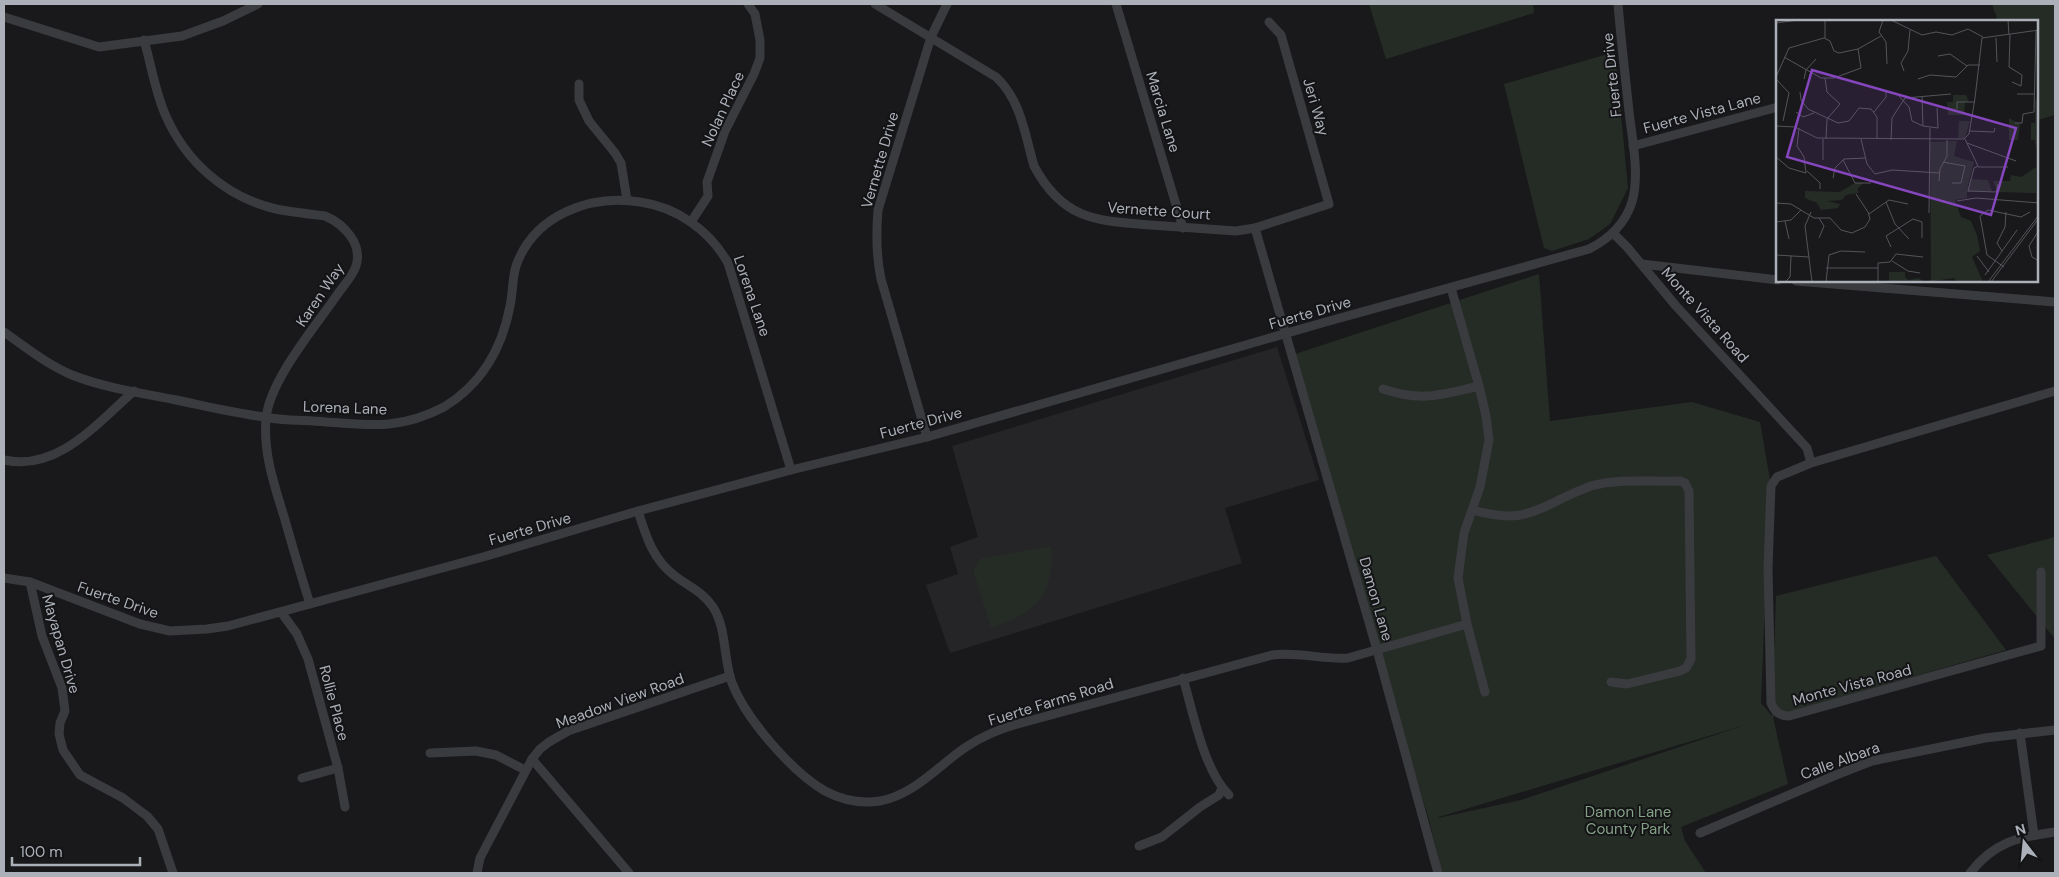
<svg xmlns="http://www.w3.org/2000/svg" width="2059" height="877" font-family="'DM Sans',sans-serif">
<rect width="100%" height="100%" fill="#19191b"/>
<polygon fill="#252527" points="1277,347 1319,480 1225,508 1242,563 950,653 926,585 958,574 950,547 978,537 952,446"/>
<g fill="#252c26" fill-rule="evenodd">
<polygon points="1369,4 1533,4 1534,13 1386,59"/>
<polygon points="1992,4 2055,4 2055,115 2038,120 2038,21 1998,21"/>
<polygon points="1615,52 1628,188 1610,224 1589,239 1552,251 1544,248 1504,84"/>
<path d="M1539,274l11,147 142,-19 68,20 10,58 -9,223 11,13 4,-120 160,-40 70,94 -233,67 15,67 -107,43 4,14 21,32h-264l-13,-53 -137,-465zM1745,725l-224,75 -83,18 1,-1z"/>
<polygon points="2055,537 2055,639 1987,555"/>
<path d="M1051,546c3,50 -14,66 -60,82l-18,-58 7,-11z"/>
</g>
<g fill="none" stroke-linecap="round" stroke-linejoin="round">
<g stroke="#3a3b3f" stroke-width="9">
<path d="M875,4l121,73c25,23 29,58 38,89 29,54 62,55 117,59 28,2 57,4 85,6l19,-3 74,-24 -48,-169 -12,-13"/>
<polyline points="1116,4 1183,228"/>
<polyline points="4,17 99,47 182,36 223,21 258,4"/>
<path d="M144,40c7,24 11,51 21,74 20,47 60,83 111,95 16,3 33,5 49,7 19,8 38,28 31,50 -3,10 -13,20 -19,29 -22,32 -68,86 -71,124 -3,35 9,68 19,101 8,28 16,56 25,84"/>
<polyline points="579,84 579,100 589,121 615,153 621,163 627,200"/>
<polyline points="1633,146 1778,107"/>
<polyline points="691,222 708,196 707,182 725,131 754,74 760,58 760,40 755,14 748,4"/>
<polyline points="1255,228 1377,650 1438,873"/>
<path d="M1613,233l14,14 49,59 131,142 4,15 -34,14 -6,9 -3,82 3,135c3,8 9,13 18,13l252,-70v-74"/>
<polyline points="1642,264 1778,280"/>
<polyline points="1796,281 2055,302"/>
<polyline points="1451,288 1479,386 1486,416 1489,440 1480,487 1464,533 1458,578 1467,624 1485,692"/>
<path d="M4,332c21,15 44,33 68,43 33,13 69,18 104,25 29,6 58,13 88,17 20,4 42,3 62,5 21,1 42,4 63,2 19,-2 38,-8 55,-17 38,-23 58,-58 66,-101 3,-13 2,-27 6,-40 18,-51 74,-72 124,-64 37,5 70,29 88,61l63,207"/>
<path d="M1383,389c39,13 57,6 96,-3"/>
<path d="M927,437l-46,-158c-5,-24 -5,-45 -3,-69l53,-173 16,-33"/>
<path d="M4,460c54,12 93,-37 130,-69"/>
<polyline points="1811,463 2055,391"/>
<path d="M1472,510c41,11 54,7 91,-12 9,-4 19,-9 28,-12 28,-8 60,-4 89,-5l5,2 4,8 2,168 -5,9 -6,3 -53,13 -16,-2"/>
<path d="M638,511c8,25 15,49 37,65 13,10 28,16 38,31 14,22 10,51 19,76 14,36 60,89 93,108 17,9 36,13 55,10 34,-6 59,-36 86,-54 15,-10 31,-17 48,-22l258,-70c25,-4 50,5 76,3l119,-34"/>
<path d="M4,578l26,4 110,42 30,7 37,-2 21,-3 255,-69 155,-46 153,-41 136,-33 395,-114 267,-74c20,-10 36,-25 43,-47 8,-28 0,-63 -3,-91 -4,-36 -8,-72 -11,-107"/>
<polyline points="30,582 42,636 62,688 65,711 60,723 59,734 63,750 80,775 123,798 147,816 158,829 173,873"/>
<polyline points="281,612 297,634 308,659 338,768 345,807"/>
<path d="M1183,678c10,34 21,93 46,117"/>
<polyline points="2020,733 2034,835"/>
<polyline points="430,753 476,751 496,755 525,770"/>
<polyline points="532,759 629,873"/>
<polyline points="302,778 338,768"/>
<polyline points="1700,833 1836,775 1872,761 1985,738 2055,730"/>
<polyline points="1139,846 1162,837 1200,807 1219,795 1222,788"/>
<polyline points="477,873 480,858 532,759 540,749 549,742 568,731 730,676"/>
<path d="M1970,873c24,-31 48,-36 85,-41"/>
</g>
</g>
<g text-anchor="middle" stroke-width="4" stroke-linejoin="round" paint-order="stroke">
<g font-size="15" fill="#acb0b9" stroke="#141416">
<text transform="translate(1612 75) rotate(-96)" y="5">Fuerte Drive</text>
<text transform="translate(1316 107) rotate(74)" y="5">Jeri Way</text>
<text transform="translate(723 109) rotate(-65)" y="5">Nolan Place</text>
<text transform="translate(1163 112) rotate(73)" y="5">Marcia Lane</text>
<text transform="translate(1702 113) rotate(-15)" y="5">Fuerte Vista Lane</text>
<text transform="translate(880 160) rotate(-74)" y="5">Vernette Drive</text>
<text transform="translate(1159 211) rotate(4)" y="5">Vernette Court</text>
<text transform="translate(320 295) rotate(-56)" y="5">Karen Way</text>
<text transform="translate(752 296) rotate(71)" y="5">Lorena Lane</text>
<text transform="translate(1310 313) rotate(-16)" y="5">Fuerte Drive</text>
<text transform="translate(1705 315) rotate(48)" y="5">Monte Vista Road</text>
<text transform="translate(345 408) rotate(2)" y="5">Lorena Lane</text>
<text transform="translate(921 423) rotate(-15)" y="5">Fuerte Drive</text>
<text transform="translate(530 529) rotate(-16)" y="5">Fuerte Drive</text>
<text transform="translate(1376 599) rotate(74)" y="5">Damon Lane</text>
<text transform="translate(118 600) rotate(19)" y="5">Fuerte Drive</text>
<text transform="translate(61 644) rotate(74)" y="5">Mayapan Drive</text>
<text transform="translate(1852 685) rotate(-15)" y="5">Monte Vista Road</text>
<text transform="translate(620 701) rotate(-20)" y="5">Meadow View Road</text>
<text transform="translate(1051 702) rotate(-17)" y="5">Fuerte Farms Road</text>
<text transform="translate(334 703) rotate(75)" y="5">Rollie Place</text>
<text transform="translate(1840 761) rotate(-20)" y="5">Calle Albara</text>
</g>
<g font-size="15" fill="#85a287" stroke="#141416">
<text x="1628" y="817">Damon Lane<tspan x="1628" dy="17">County Park</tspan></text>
</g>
</g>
<g transform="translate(1776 20)">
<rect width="262" height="262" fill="#19191b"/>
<path d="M177,75h13l3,7h-4l-1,13h-16l-1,-13h6zM259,79l3,4 1,21 -3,25 -1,-9h-4v-17h4zM233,98l11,6 -2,16h-9zM183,101h11l-5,17h-7zM181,121l-3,15 20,6 -7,28 4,-11 17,1 4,11 -25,1v6l-12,2 6,17 10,4 6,14 3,16 -8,6 11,25h-24l-6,-4 -25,4 3,-3 -1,-137zM260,147v26l-38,-1 -5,-11h17l1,-6 10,2zM79,163h9l-6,5v5l-12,2 -4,5 -15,1 13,3 -2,4 -17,2 -4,-7 -12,-5v-7l35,1zM113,252h16v5l4,3 10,-2 5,4 -35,-1z" fill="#252c26"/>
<path fill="none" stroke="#54555a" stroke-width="1" d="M107,0l-4,12 7,10 1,22M115,0l31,15 14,-3 16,3 16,-6 15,8M232,0l1,15M0,3l22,-3M234,15l-1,32 13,8 -1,11 -9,-4M49,18v-18M220,18l1,24M162,36l12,-2 17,12M8,37l37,21h13l27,-10 -3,-19M128,51l-3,-8 7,-12 2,-21M0,57l13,-29 35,-10 6,3 4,10 5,2 19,-4 23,-13M49,58l2,14 13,12 -13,15 -1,20M0,59l13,14 -6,28M28,59l2,-9 10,-11M142,59l12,-4 26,2 12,-12h12M24,72l1,8 7,9 30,14 11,-2 10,-13 12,1 6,8v22M121,74l12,13 3,14 11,5 15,2 -1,-20M241,74h17M146,76l1,30M181,89v-7h18M20,92l7,5 11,-4M98,92l12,-15v-6M239,103h7l1,-9 11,-2 2,-81M0,106l19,1 22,11 147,1 5,-5 6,-36 7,-60 57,-8M194,111l24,1 1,-4M47,119v21M85,119l6,25 8,10 17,-4 48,3M189,119l13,27 -4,2 -6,23 28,1 2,-8M115,120l1,-22 13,-20 46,-4M191,123l49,18M0,137l13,11 17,5 -2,-16 -7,-11 2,-18M67,140l12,23h16M167,142l22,4 -4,17h-9M202,147h30M31,151l13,12v6M57,158l2,-10 9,-9 21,-1M163,161l1,-12 7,-13v-16M181,181l19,-3 63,5M110,182l9,22 14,15M0,183l15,1 23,14h16l11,12 11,3 13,-6 5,-8 -2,-7 -12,-18M35,192l-6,14 7,56M153,193l1,-85M93,194l20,-14 19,4M43,198l5,8 -5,12M9,201l4,18M0,202l15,-2 10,-10M263,210l-10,16 3,11 7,4M115,227l-5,-11 27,-17 9,3v16M226,231l-5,-8 8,-16 1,-15M0,235l33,2M201,236l12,16M116,241l16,10 12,2M228,247l-17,-12 -7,-39 8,-6 33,7 9,-5M50,248h52M209,255l32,-45M9,262l5,-5 1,-21M50,262l3,-27 12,-4 24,1M102,262v-19l12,-1 6,-8 27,3M212,262l51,-67M215,262l48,-64"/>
<path fill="#8546be" fill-opacity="0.15" stroke="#8546be" stroke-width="2.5" d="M36,50l204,58 -25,87 -204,-58z"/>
<rect width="262" height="262" fill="none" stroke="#acb0b9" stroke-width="2.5"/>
</g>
<rect width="2059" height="877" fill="none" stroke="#acb0b9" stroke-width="10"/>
<g transform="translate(2024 842) rotate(344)" stroke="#141416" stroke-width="4" paint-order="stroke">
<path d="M0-4L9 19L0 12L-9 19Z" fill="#acb0b9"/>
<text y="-8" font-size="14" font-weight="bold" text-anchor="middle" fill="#acb0b9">N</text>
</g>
<path d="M12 857v8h128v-8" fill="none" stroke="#acb0b9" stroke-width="2.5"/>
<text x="20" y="857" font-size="15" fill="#acb0b9" stroke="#141416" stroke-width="4" paint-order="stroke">100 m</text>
</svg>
